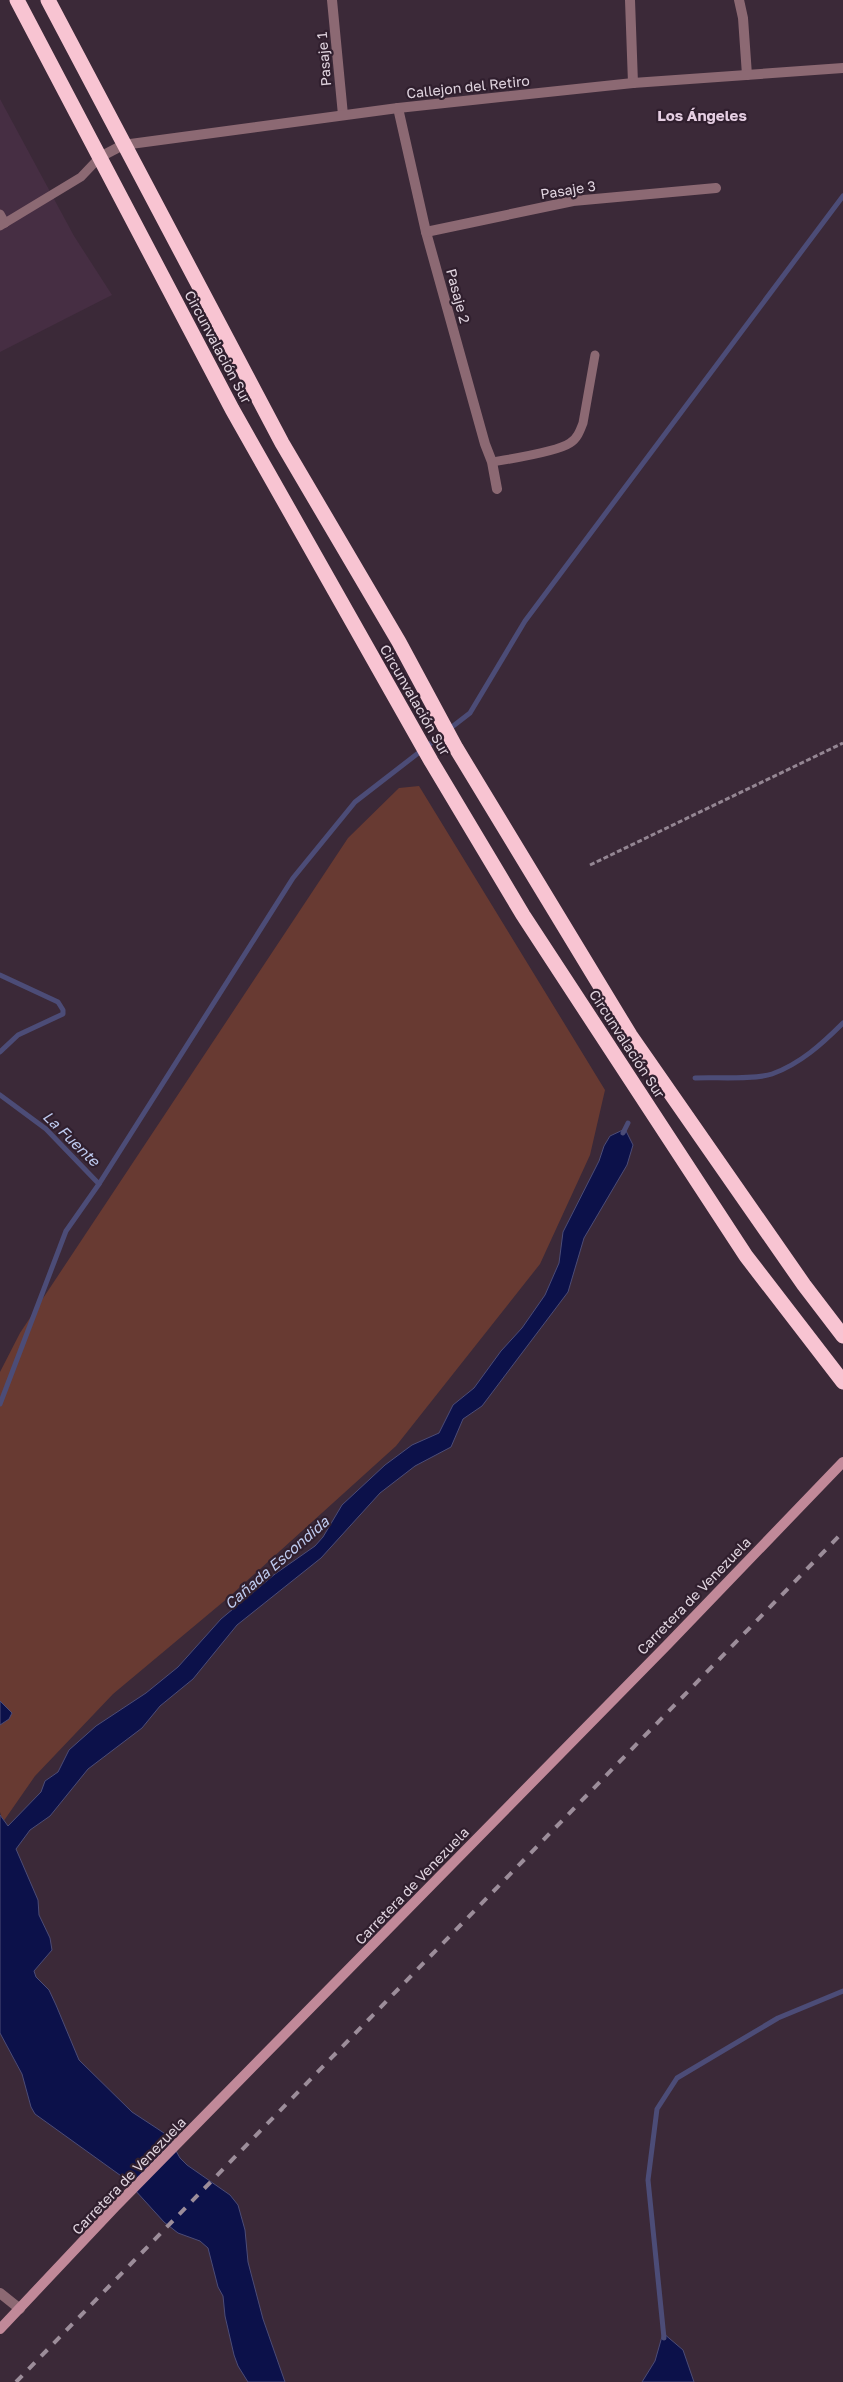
<svg xmlns="http://www.w3.org/2000/svg" width="843" height="2382" font-family="'Golos Text',sans-serif">
<rect width="100%" height="100%" fill="#3b2938"/>
<polygon fill="#462e43" points="0,99 74,236 112,295 0,352"/>
<polygon fill="#683a32" points="419,786 605,1090 590,1155 540,1264 396,1446 229,1597 113,1694 35,1776 3,1822 0,1812 0,1372 20,1333 348,838 399,788"/>
<g fill="#0c114a" stroke="#4c4c77">
<polygon points="625,1129 633,1145 627,1165 584,1238 568,1292 482,1406 463,1419 451,1447 415,1466 380,1493 321,1558 237,1625 193,1679 160,1706 142,1728 88,1769 50,1816 30,1830 16,1849 38,1900 39,1915 50,1938 52,1950 34,1971 36,1977 49,1990 56,2005 79,2060 132,2112 167,2135 180,2158 187,2165 230,2195 238,2205 245,2230 248,2262 263,2319 285,2382 248,2382 238,2366 234,2355 225,2316 223,2296 218,2287 208,2248 200,2241 178,2233 164,2222 124,2178 35,2114 31,2107 22,2074 0,2033 0,1815 8,1826 41,1792 45,1781 58,1772 69,1750 96,1726 146,1693 178,1667 221,1619 275,1574 315,1546 323,1537 342,1505 385,1465 412,1445 439,1433 453,1405 474,1388 501,1351 522,1328 545,1295 559,1263 563,1232 599,1161 604,1146 610,1136"/>
<polygon points="0,1701 12,1713 9,1719 0,1725"/>
<polygon points="663,2333 683,2350 694,2382 642,2382 655,2361"/>
</g>
<g fill="none" stroke-linecap="round" stroke-linejoin="round">
<g stroke="#4c4c77" stroke-width="5">
<polyline points="0,975 58,1002 63,1010 63,1014 18,1035 0,1052"/>
<path d="M695,1078c20,-1 59,2 77,-4 28,-10 50,-30 71,-51"/>
<polyline points="0,1095 46,1129 99,1184"/>
<polyline points="623,1133 628,1123"/>
<polyline points="0,1404 66,1231 99,1184 293,878 355,802 470,713 525,621 843,196"/>
<polyline points="664,2338 648,2180 657,2109 677,2078 778,2018 843,1991"/>
</g>
<polyline stroke="#948693" stroke-width="3" stroke-dasharray="5 2.5" stroke-linecap="butt" points="590,865 843,743"/>
<g stroke="#8c6973" stroke-width="9">
<polyline points="0,214 5,223"/>
<polyline points="0,226 81,177 100,157"/>
<path d="M492,462c18,-3 65,-10 78,-19 7,-4 10,-12 13,-20l12,-68"/>
</g>
<g stroke="#8c6973" stroke-width="10">
<polyline points="332,0 343,115"/>
<polyline points="630,0 633,83"/>
<polyline points="739,0 743,18 747,75"/>
<polyline points="398,108 426,232 485,444 492,462 497,489"/>
<polyline points="100,157 123,145 398,108 633,83 843,68"/>
<polyline points="426,232 573,201 716,188"/>
<polyline points="0,2293 20,2309"/>
</g>
<polyline stroke="#c18999" stroke-width="10" points="0,2329 115,2207 667,1645 843,1462"/>
<g stroke="#f8c4d2" stroke-width="15">
<polyline points="17,0 232,409 431,761 523,915 746,1256 843,1382"/>
<polyline points="48,0 282,443 399,642 456,748 630,1035 804,1285 843,1336"/>
</g>
<polyline stroke="#9c8d9a" stroke-width="4" stroke-dasharray="9 9" stroke-linecap="butt" points="16,2382 843,1532"/>
</g>
<g text-anchor="middle" stroke-width="4.5" stroke-linejoin="round" paint-order="stroke">
<g font-size="14" fill="#e1d5e0" stroke="#301f2e">
<text transform="translate(324 59) rotate(-95)" y="5">Pasaje 1</text>
<text transform="translate(468 87) rotate(-6)" y="5">Callejon del Retiro</text>
<text transform="translate(568 190) rotate(-9)" y="5">Pasaje 3</text>
<text transform="translate(458 296) rotate(75)" y="5">Pasaje 2</text>
<text transform="translate(218 347) rotate(62)" y="5">Circunvalación Sur</text>
<text transform="translate(415 700) rotate(60)" y="5">Circunvalación Sur</text>
<text transform="translate(627 1044) rotate(57)" y="5">Circunvalación Sur</text>
<text transform="translate(694 1596) rotate(-46)" y="5">Carretera de Venezuela</text>
<text transform="translate(412 1886) rotate(-46)" y="5">Carretera de Venezuela</text>
<text transform="translate(129 2176) rotate(-46)" y="5">Carretera de Venezuela</text>
</g>
<g font-size="15" font-weight="bold" fill="#e6cfe3" stroke="#301f2e">
<text x="702" y="121">Los Ángeles</text>
</g>
<g font-size="15" font-style="italic" fill="#becaef" stroke="#301f2e">
<text transform="translate(71 1139) rotate(44)" y="5">La Fuente</text>
<text transform="translate(277 1563) rotate(-41)" y="5">Cañada Escondida</text>
</g>
</g>
</svg>
